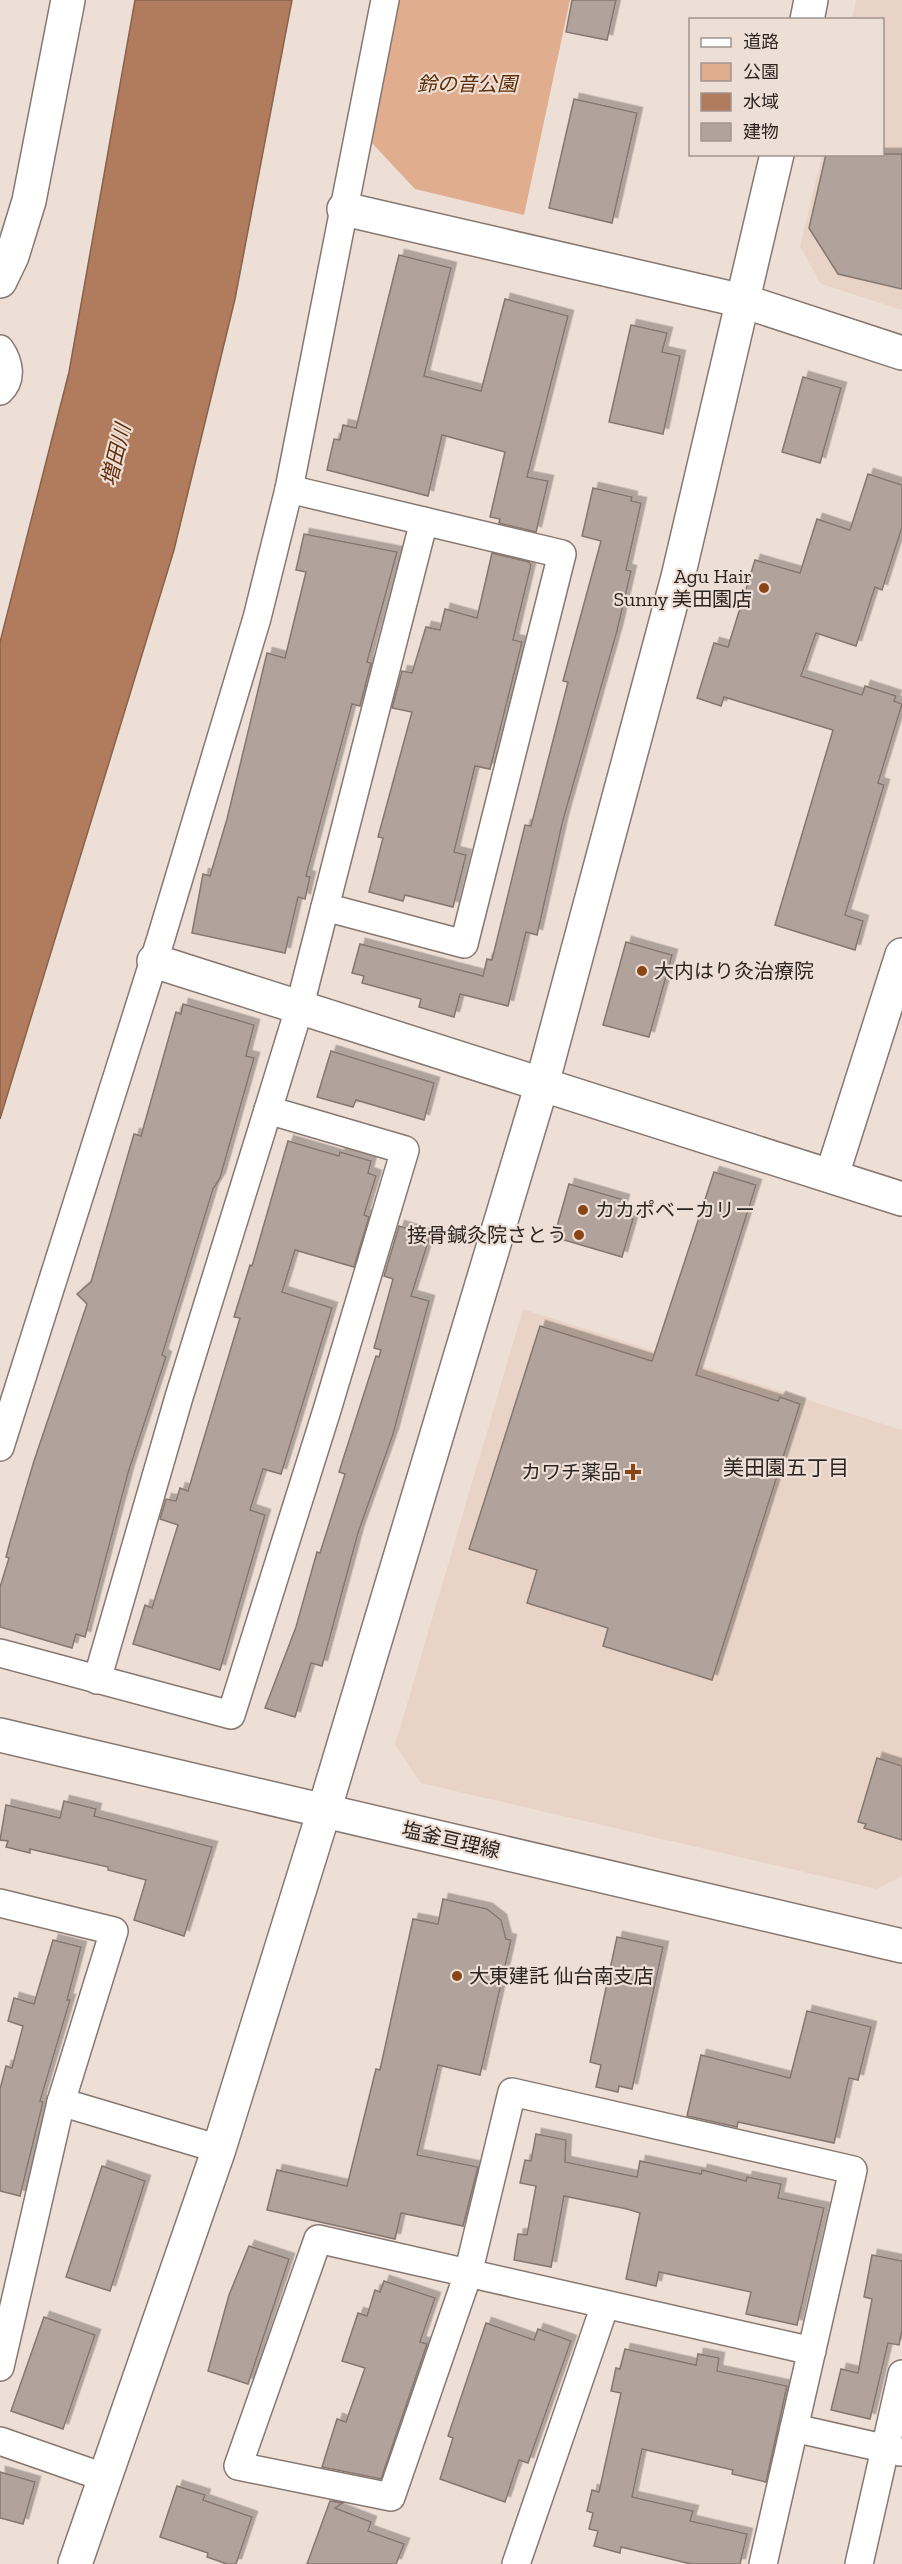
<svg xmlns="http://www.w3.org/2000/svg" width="902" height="2564" font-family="'Zilla Slab','Noto Sans JP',serif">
<defs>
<filter id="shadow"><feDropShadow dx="5.5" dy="-5.5" stdDeviation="0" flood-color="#0004"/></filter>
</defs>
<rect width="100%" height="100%" fill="#eedfd6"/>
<g fill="#e9d3c6">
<polygon points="856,0 902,0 902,310 821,284 800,246 822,155 882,154 882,20 852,19"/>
<polygon points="523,1309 902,1430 902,1876 877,1889 421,1783 395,1745"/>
</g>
<polygon fill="#e0ad8f" points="399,0 570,0 524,215 415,189 371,142"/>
<polygon fill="#b07c5d" stroke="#88624b" stroke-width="1.5" points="135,0 292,0 235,299 174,550 0,1119 0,642 69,372"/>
<g fill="#b1a39b" stroke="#85776f" stroke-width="1.5" filter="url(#shadow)">
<polygon points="572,0 616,0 607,40 566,32"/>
<polygon points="574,99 637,113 612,223 549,208"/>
<polygon points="826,154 902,154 902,289 838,274 809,228"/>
<polygon points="399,255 451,268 424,376 481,391 505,299 568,316 527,477 548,481 536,532 499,523 500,519 490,517 505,452 442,435 428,496 327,470 334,439 340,440 343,425 356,428"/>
<polygon points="631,325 667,333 662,352 680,356 663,434 609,422"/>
<polygon points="803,377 841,388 820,463 782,452"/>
<polygon points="868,474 902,485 902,527 882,590 875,587 856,646 816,633 801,676 862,695 865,686 896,696 894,701 902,704 878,783 884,785 845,915 863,921 855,950 775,925 833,730 724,697 721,706 697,698 714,643 728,647 755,560 800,573 817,519 850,530"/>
<polygon points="593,488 632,497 631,501 641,503 626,570 631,571 617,631 563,820 537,935 526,932 508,1006 460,994 454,1017 419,1007 421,999 362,983 364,976 352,973 360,944 483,976 487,959 492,960 525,825 531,826 548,760 568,682 563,681 601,541 582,536"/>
<polygon points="304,534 397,552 367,662 371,663 360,706 352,704 306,876 310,877 305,899 298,897 285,953 192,933 203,874 210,876 227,819 267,653 285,658 306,572 296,570"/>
<polygon points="492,553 529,562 531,565 513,640 522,642 490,769 475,766 454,852 466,855 453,907 405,895 403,901 369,892 383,838 378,837 412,712 392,708 402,671 412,673 426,627 440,630 445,609 477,618"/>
<polygon points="626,942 672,955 649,1037 603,1025"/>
<polygon points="183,1004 254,1025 246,1056 254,1058 220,1178 213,1189 162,1355 166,1357 128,1473 85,1637 76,1634 72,1648 0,1627 0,1587 9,1558 6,1557 10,1542 34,1461 87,1304 77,1294 91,1282 134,1134 141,1136 176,1012 181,1014"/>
<polygon points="331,1051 434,1083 424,1120 356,1100 353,1107 317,1097"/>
<polygon points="288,1141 339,1156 340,1152 371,1161 368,1173 376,1176 364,1215 369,1217 354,1267 295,1250 282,1292 332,1308 281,1474 263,1469 250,1510 265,1515 220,1670 133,1644 145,1605 152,1608 178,1525 160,1519 166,1499 176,1501 180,1488 188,1491 240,1318 234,1317 250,1265 252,1266"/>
<polygon points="714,1172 756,1185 696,1375 778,1401 780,1397 800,1404 712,1680 603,1646 608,1628 527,1603 537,1570 469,1549 540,1326 652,1361"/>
<polygon points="569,1184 624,1200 619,1216 633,1219 622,1257 554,1237"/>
<polygon points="399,1226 430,1236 411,1296 429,1301 393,1434 358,1533 322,1666 311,1663 295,1717 265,1708 296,1627 317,1552 320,1553 345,1474 339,1472 376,1356 379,1357 381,1350 374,1348 393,1279 384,1276"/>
<polygon points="877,1758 902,1766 902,1840 864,1828 866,1824 858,1822"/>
<polygon points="64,1801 96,1809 94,1816 212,1847 184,1936 134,1920 146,1880 108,1870 108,1867 30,1849 30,1853 6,1847 8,1841 0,1840 6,1805 60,1818"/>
<polygon points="443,1899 487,1909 501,1920 506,1939 511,1940 480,2075 438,2065 417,2155 478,2167 463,2226 401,2213 395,2239 267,2210 277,2170 347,2186 376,2069 380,2070 413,1919 438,1924"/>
<polygon points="617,1937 663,1947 632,2089 619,2086 618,2092 596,2087 601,2065 590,2062"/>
<polygon points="53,1940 81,1947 67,2000 70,2000 40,2101 43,2102 20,2196 0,2191 0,2089 6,2066 12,2068 23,2026 8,2021 14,1998 34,2004"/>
<polygon points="807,2011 871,2027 858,2080 849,2078 834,2143 738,2122 737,2127 687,2116 701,2055 790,2078"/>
<polygon points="536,2134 566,2140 565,2162 637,2177 640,2161 701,2174 702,2170 746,2181 747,2177 781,2184 778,2198 824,2208 797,2325 746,2314 751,2292 659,2272 656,2286 626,2279 640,2213 627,2209 564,2196 551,2267 514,2260 518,2234 527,2235 536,2186 520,2183 525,2160 531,2161"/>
<polygon points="102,2166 145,2181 110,2291 66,2277"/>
<polygon points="249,2246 289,2259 248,2384 208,2371 229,2295"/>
<polygon points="872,2255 902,2261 902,2330 899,2345 888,2343 870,2419 831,2410 841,2369 858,2373 872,2299 864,2297"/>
<polygon points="384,2281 435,2298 420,2342 427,2344 381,2479 322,2467 337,2419 346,2422 365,2368 342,2361 358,2313 367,2316 375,2290 380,2292"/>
<polygon points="44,2317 95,2335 63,2429 11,2411"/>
<polygon points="486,2323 534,2340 538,2329 571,2341 528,2463 519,2460 505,2502 440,2479 453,2438 448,2436"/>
<polygon points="625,2349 696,2365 698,2354 719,2358 717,2371 787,2386 766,2482 732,2474 733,2470 642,2449 632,2497 693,2511 690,2521 747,2534 740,2564 691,2564 621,2547 620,2553 594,2546 598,2531 589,2529 593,2513 587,2511 592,2490 599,2492 621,2393 611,2391 616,2368 620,2369"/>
<polygon points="0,2472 35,2482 23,2524 0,2518"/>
<polygon points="177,2486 205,2495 203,2500 252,2517 236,2564 227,2564 207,2557 208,2553 160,2537"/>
<polygon points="330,2501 343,2503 335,2508 371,2522 368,2531 404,2544 396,2564 307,2564"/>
</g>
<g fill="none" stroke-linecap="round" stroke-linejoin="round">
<g stroke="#867870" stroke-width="30">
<g id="street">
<path d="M0,349c9,13 13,30 0,42"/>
<polyline points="325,907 424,521"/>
<polyline points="0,1447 161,938 257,618 289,489 385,0"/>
<polyline points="0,1653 231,1715 327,1410 405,1150 268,1110 299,1009 325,907 464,944 562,554 289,489"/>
<polyline points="97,1680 179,1397 268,1110"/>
<polyline points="0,1903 114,1931 61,2102 219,2149"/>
<polyline points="0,2367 61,2102"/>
<polyline points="794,2428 901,2452"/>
<polyline points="0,2441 106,2478"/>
<polyline points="516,2564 605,2305"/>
<polyline points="763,2564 853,2170 512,2092 468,2274 391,2497 238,2466 318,2239 812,2351"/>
<polyline points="859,2564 902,2374"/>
</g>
</g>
<g stroke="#867870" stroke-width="36">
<g id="secondary">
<polyline points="807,20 811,0"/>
<polyline points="344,209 743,301 902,353"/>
<polyline points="0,281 12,256 29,201 68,0"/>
<polyline points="154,961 902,1199"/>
<polyline points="832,1175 902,955"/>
<polyline points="75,2564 219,2149 324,1811 542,1084 678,577 777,154"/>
</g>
</g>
<g stroke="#867870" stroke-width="36">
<polyline id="primary" points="0,1735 902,1946"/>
</g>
<use href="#street" stroke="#fff" stroke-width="27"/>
<use href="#secondary" stroke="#fff" stroke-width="33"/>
<use href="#primary" stroke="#fff" stroke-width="33"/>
</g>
<g fill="#884515" stroke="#eedfd6" stroke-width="2">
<circle cx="764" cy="588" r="6"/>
<circle cx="642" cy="971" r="6"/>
<circle cx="583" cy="1210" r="6"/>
<circle cx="579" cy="1235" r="6"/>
<path d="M630 1463h6v6h6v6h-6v6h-6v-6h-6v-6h6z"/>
<circle cx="457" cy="1976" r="6"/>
</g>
<g text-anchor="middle" stroke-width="4.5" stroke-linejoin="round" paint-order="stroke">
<g font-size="20" font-style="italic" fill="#5e2c05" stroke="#eedfd6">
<text x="467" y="91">鈴の音公園</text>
</g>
<g font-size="20" fill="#2b2522" stroke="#eedfd6" text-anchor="end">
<text x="752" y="583">Agu Hair<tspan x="752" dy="23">Sunny 美田園店</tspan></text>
<text x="654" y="978" text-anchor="start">大内はり灸治療院</text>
<text x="595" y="1217" text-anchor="start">カカポベーカリー</text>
<text x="567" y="1242">接骨鍼灸院さとう</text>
<text x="621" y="1479">カワチ薬品</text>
<text x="469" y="1983" text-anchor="start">大東建託 仙台南支店</text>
</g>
<g font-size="20" fill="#2b2522" stroke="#eedfd6">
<text transform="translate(451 1840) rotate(13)" y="7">塩釜亘理線</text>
</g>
<g font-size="21" font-style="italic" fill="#612f09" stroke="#eedfd6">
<text transform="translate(116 455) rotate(-76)" y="7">増田川</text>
</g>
<g font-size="21" fill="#2b2522" stroke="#eedfd6">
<text x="786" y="1475">美田園五丁目</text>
</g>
</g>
<rect x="689" y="18" width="195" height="138" fill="#eedfd6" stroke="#a0958e" stroke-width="1.5"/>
<rect x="701" y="38" width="30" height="9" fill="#ffffff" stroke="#a0958e" stroke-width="1.5"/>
<text x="743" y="48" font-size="18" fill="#2b2522">道路</text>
<rect x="701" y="63" width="30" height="18" fill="#e0ad8f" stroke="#a0958e" stroke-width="1.5"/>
<text x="743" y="78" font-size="18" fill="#2b2522">公園</text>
<rect x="701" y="93" width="30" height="18" fill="#b07c5d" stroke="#a0958e" stroke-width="1.5"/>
<text x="743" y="108" font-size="18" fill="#2b2522">水域</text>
<rect x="701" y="123" width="30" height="18" fill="#b1a39b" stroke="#a0958e" stroke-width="1.5"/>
<text x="743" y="138" font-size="18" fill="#2b2522">建物</text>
</svg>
